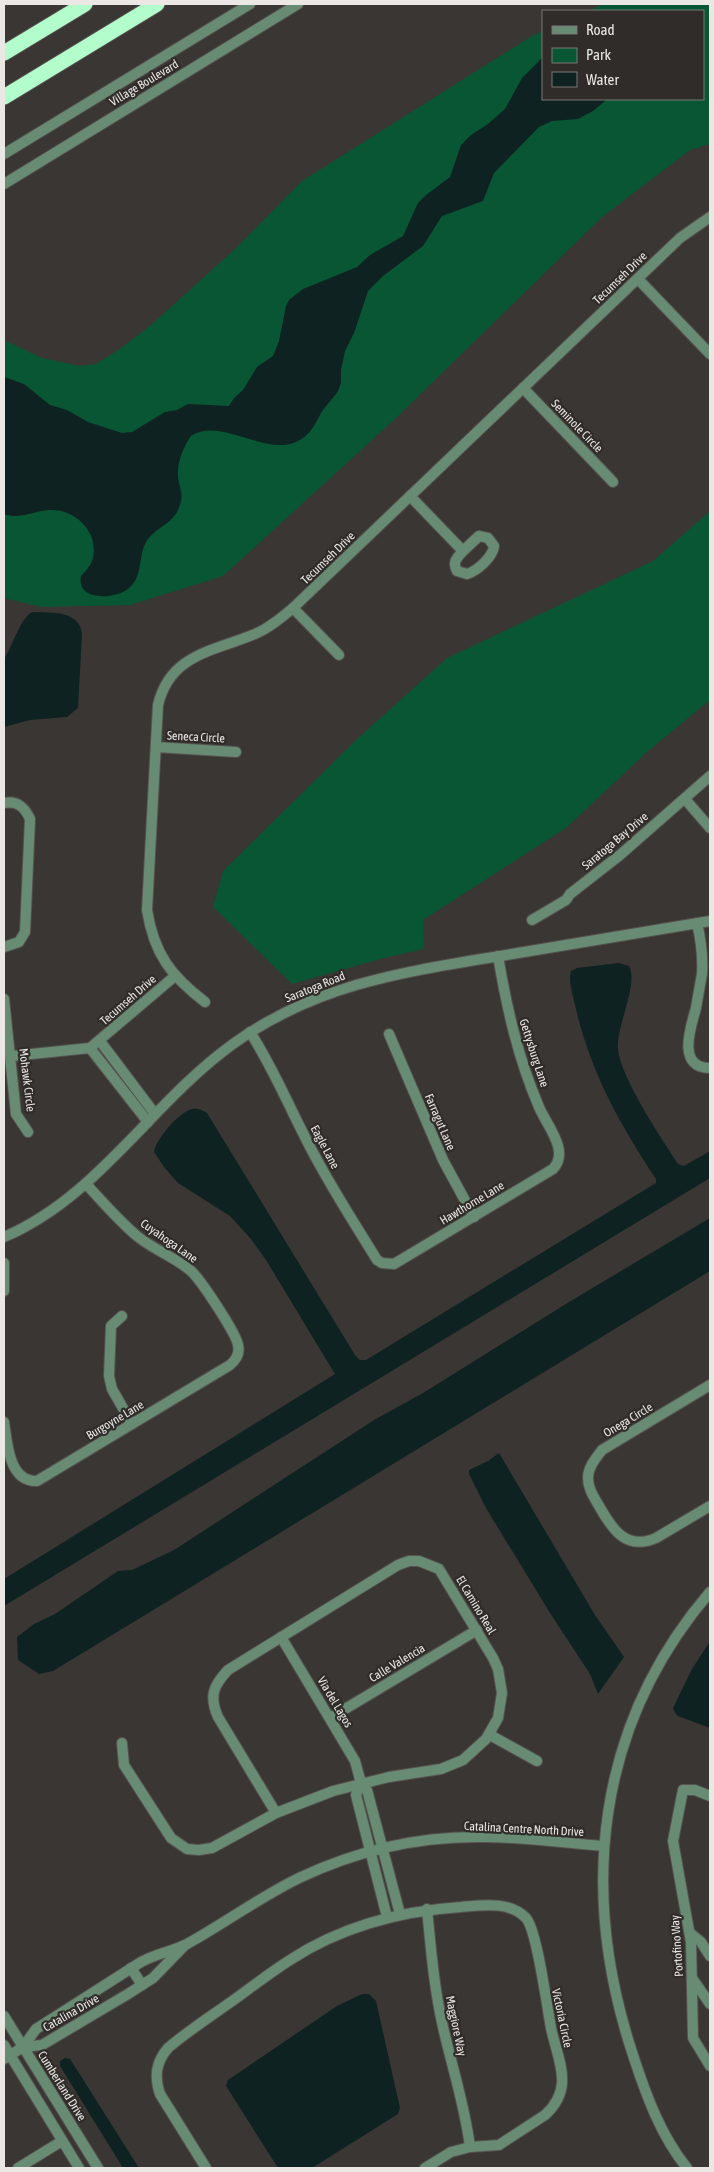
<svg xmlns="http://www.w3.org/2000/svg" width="714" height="2172" font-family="'Asap Condensed',sans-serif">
<rect width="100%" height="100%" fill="#3a3633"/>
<g fill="#095634">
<polygon points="604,4 710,4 710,144 690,150 601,218 395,419 223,576 130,605 41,607 4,598 4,340 42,358 80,366 96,364 121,348 151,325 235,249 302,181 532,36 543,31 543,99 703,99 703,11 587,11"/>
<polygon points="710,511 710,700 648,751 566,828 423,920 424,949 380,959 292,984 213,907 223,871 357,739 447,658 653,561"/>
</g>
<g fill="#0f2222">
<path d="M543,57v42h63l-1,2 -12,10 -15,8 -26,2 -13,6 -45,46 -11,28 -41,15 -19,30 -40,30 -15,15 -14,42 -9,18 -4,19v13l-3,8c-5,8 -12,14 -17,22 -5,9 -9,19 -18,25 -33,24 -81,-23 -112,-2 -7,9 -14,27 -13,39 0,10 5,16 3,26 -5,25 -26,24 -36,43 -7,15 -2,33 -17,45 -13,10 -52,13 -47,-13 4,-5 9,-9 11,-15 9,-27 -16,-53 -43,-51 -16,1 -29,10 -45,4v-137l20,7 26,21 17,5 21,12 34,11 10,-1 33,-20 12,-2 11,-6 41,2 5,-8 9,-8 14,-23 16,-11 6,-15 7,-35 3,-6 14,-11 54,-22 13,-12 33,-19 15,-33 8,-8 24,-18 11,-32 10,-10 17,-11 17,-15 17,-31z"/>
<path d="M32,612c19,1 48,-2 50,22l-4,74 -11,9 -37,3 -26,7v-68c9,-13 15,-39 28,-47z"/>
<path d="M619,963l10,3c10,18 -13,60 -11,83 2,28 44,90 60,115l6,2 26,-15v27l-706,428v-27l331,-205 -69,-114 -15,-21 -21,-23 -52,-33 -14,-16 -10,-15c2,-13 25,-40 38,-43 6,-1 10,1 15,4l148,242 5,5h6l290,-177v-4c-37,-56 -66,-108 -81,-174 -2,-10 -7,-24 -4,-34l6,-3z"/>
<polygon points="710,1218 710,1271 53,1671 39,1674 18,1660 17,1637 34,1624 55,1614 118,1571 132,1570 174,1550 374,1420 423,1393 574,1299"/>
<polygon points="499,1453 595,1615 624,1657 598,1694 590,1674 550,1613 486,1508 469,1474 469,1470 488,1461"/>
<polygon points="710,1641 710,1728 678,1716 675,1713 673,1708 692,1669"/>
<polygon points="362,1994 369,1994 376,2001 400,2108 398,2114 312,2168 278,2168 226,2086 228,2080 337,2006"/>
<polygon points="65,2058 70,2059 79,2073 139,2168 123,2168 60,2066 60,2061"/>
</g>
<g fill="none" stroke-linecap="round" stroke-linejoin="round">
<g stroke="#56524f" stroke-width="12">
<g id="minor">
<polyline points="638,279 710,354"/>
<polyline points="523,388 613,482"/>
<path d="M410,496l53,55 16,-15 9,2 6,8c-1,11 -17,25 -27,28l-10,-3c-5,-9 0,-13 6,-20"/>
<polyline points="293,608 339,655"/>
<polyline points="156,747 236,752"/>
<polyline points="685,799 710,828"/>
<path d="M4,803c14,-3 21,5 26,16l-5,113 -6,10 -15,5"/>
<polyline points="532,920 566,900 570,894 620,855 710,776"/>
<path d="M697,923c4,17 6,34 5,51 -2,11 -4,22 -6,34 -5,18 -20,60 14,60"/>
<polyline points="4,999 16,1114 28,1132"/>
<path d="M205,1002c-34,-26 -51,-48 -58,-92l11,-205c12,-51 56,-54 97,-71 14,-6 26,-16 38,-26l387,-370 30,-21"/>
<path d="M250,1032c22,34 37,70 55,105 21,43 47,82 72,123l5,3 12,1 159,-95c17,-18 -6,-43 -14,-62 -21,-49 -32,-98 -41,-151"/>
<polyline points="389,1034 443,1160 474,1217"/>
<polyline points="100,1041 155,1114"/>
<polyline points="90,1048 148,1122"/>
<polyline points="12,1056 90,1048 175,976"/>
<polyline points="4,1263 4,1291"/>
<polyline points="122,1316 111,1326 109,1376 112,1389 132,1424"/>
<path d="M710,1385l-108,65c-6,8 -14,17 -14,28 0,11 6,19 11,28 13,23 27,45 57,32l54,-32"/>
<path d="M4,1422c3,21 5,60 33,59l193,-116c6,-5 10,-12 8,-20 -2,-12 -37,-65 -47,-74 -16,-14 -37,-21 -54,-35 -19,-16 -35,-35 -51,-52"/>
<polyline points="281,1637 355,1761 361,1783 367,1790 400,1914"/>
<polyline points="330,1718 477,1630"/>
<polyline points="490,1735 537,1761"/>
<path d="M122,1743l2,22 47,73 16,11 12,1 13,-2 64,-35 57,-22 56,-14 52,-8 22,-9 23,-21 12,-21 4,-25 -4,-24 -5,-11 -54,-89 -20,-8h-10l-11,4 -170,105c-15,16 -19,26 -10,47l58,96"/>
<polyline points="361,1783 356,1795 387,1917"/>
<polyline points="710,1796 695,1790 683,1790 673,1841 691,1942 693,2038 710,2066"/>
<path d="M427,1909c4,40 7,79 16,118 9,40 22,79 27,120"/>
<polyline points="690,1933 701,1942 710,1956"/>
<polyline points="131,1968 142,1985"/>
<polyline points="692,1978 710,2004"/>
<polyline points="23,2047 42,2045 128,1994 153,1978 184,1946"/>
<path d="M4,2059l19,-12 13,-18 105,-67c16,-9 33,-11 46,-18 38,-21 73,-47 112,-66 57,-27 120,-42 184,-41 40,0 81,6 121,9"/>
<polyline points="18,2168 62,2141"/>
<path d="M206,2168l-46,-74c-6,-18 -4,-32 8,-46 21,-18 45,-33 67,-49 18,-13 36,-27 55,-39 52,-34 110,-49 171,-53 22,-2 49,-6 65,11 11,12 21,89 25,110 7,33 24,60 -6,87l-46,30 -29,2 -19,5 -26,16"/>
<path d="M687,2168c-27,-33 -42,-76 -55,-116 -53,-162 -36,-327 78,-460"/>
</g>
</g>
<g stroke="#56524f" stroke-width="12">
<g id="tertiary">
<polyline points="4,154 250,4"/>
<polyline points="4,184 298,4"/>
<path d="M4,1237c94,-40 147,-134 229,-193 86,-62 177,-73 279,-90 66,-11 132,-22 198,-33"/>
<polyline points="4,2016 98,2168"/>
<polyline points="4,2045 79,2168"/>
</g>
</g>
<g stroke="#56524f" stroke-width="17">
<g id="motorway">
<polyline points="4,53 85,4"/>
<polyline points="4,97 157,4"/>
</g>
</g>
<use href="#minor" stroke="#678b73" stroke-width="10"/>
<use href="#tertiary" stroke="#678b73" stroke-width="10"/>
<use href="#motorway" stroke="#b3fccb" stroke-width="15"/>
</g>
<g text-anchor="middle" stroke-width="4.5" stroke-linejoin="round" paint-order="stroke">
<g font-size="12" fill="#eae7e5" stroke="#302c29">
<text transform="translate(144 83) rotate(-31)" y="4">Village Boulevard</text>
<text transform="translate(620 278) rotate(-44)" y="4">Tecumseh Drive</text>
<text transform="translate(577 426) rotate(46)" y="4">Seminole Circle</text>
<text transform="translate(328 558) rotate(-44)" y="4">Tecumseh Drive</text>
<text transform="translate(196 737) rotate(3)" y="4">Seneca Circle</text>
<text transform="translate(615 841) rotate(-40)" y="4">Saratoga Bay Drive</text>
<text transform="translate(315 987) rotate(-22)" y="4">Saratoga Road</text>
<text transform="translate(128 1000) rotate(-41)" y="4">Tecumseh Drive</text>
<text transform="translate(534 1053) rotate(72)" y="4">Gettysburg Lane</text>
<text transform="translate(27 1080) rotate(83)" y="4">Mohawk Circle</text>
<text transform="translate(440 1122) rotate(67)" y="4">Farragut Lane</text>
<text transform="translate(325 1147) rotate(62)" y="4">Eagle Lane</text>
<text transform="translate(472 1203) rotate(-31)" y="4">Hawthorne Lane</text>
<text transform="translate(169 1241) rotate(35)" y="4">Cuyahoga Lane</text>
<text transform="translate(115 1420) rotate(-31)" y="4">Burgoyne Lane</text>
<text transform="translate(628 1420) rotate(-31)" y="4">Onega Circle</text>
<text transform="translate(476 1605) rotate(59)" y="4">El Camino Real</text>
<text transform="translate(397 1663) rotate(-31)" y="4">Calle Valencia</text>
<text transform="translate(335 1702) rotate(59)" y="4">Via del Lagos</text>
<text transform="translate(524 1829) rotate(3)" y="4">Catalina Centre North Drive</text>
<text transform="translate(677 1946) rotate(-94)" y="4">Portofino Way</text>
<text transform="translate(71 2013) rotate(-30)" y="4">Catalina Drive</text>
<text transform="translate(562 2018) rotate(78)" y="4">Victoria Circle</text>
<text transform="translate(456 2026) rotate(78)" y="4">Maggiore Way</text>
<text transform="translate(62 2086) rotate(58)" y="4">Cumberland Drive</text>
</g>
</g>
<rect width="714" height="2172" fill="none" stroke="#eae7e5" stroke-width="10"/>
<rect x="542" y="10" width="162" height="90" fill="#302c29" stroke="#7a7774"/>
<rect x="552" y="26" width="25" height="8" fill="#678b73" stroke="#7a7774"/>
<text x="586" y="35" font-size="15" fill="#eae7e5">Road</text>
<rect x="552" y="48" width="25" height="15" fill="#095634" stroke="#7a7774"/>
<text x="586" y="60" font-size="15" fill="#eae7e5">Park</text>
<rect x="552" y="72" width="25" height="15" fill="#0f2222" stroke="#7a7774"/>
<text x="586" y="85" font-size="15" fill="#eae7e5">Water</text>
</svg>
